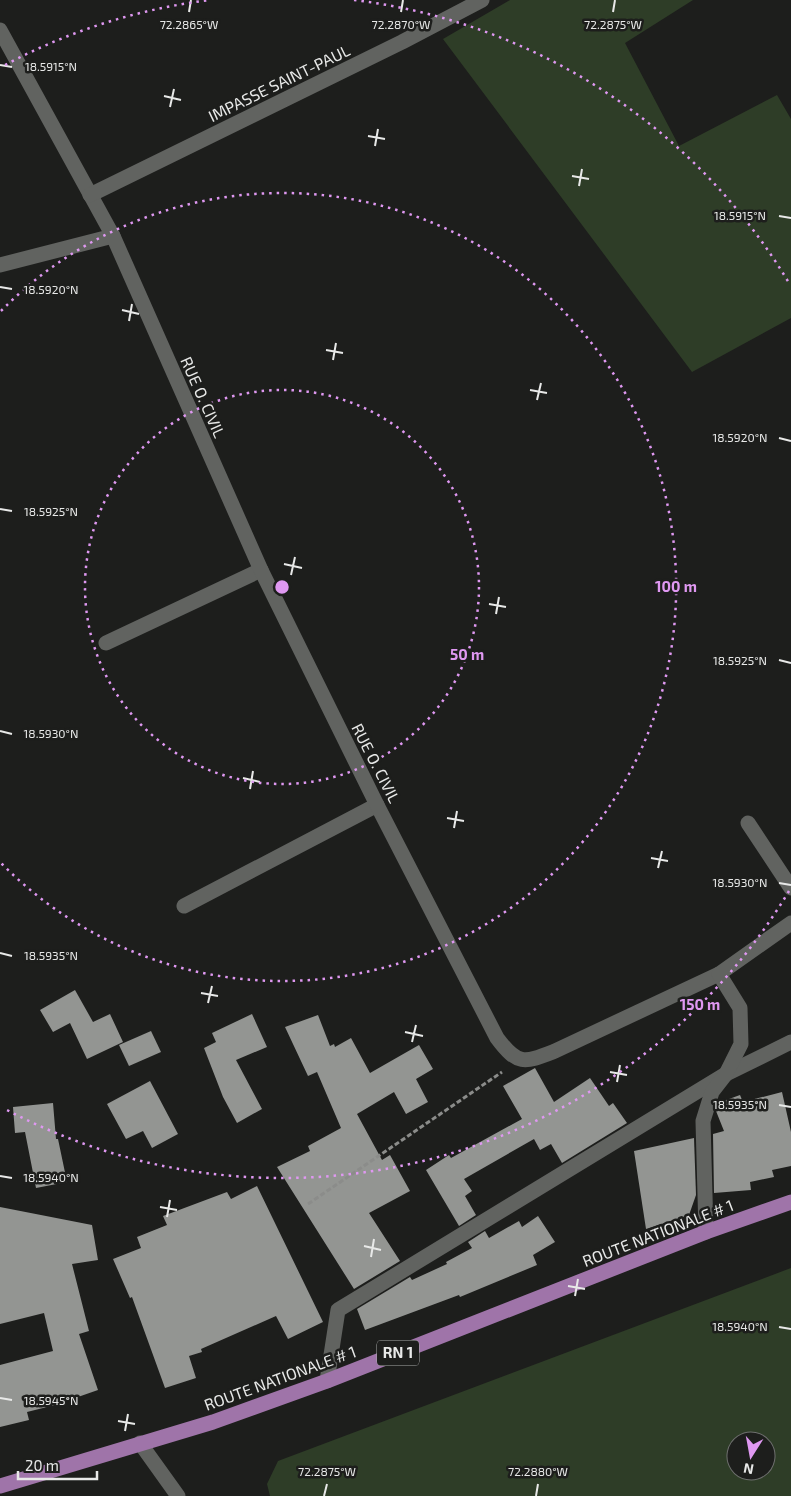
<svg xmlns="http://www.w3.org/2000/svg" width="791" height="1496" font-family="'Exo 2',sans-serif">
<rect width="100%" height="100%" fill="#1d1e1c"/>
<g fill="#2e3d27" fill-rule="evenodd">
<polygon points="510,0 693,0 625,43 679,146 777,95 791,119 791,318 692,372 443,39"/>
<path d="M791,1268v228h-521l-3,-12 11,-23zM736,1441h30v30h-30z"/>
</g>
<g fill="#939592">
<polygon points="75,990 93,1022 110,1014 123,1042 87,1059 70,1023 53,1032 40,1010"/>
<polygon points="252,1014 267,1047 236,1060 262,1109 237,1123 223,1097 204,1048 216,1042 212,1033"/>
<polygon points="318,1015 330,1046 334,1044 335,1047 351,1038 370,1073 419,1045 433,1069 416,1079 428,1102 406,1114 394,1092 357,1114 382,1160 390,1155 410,1191 369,1213 400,1261 354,1289 277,1167 310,1151 308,1146 341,1128 317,1072 308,1076 285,1027"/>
<polygon points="151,1031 161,1052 129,1066 119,1045"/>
<polygon points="535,1068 554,1102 590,1078 609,1106 613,1103 627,1123 562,1163 551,1144 540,1150 534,1139 464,1179 472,1191 465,1196 476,1215 459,1226 426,1170 449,1155 451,1158 522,1119 503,1086"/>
<polygon points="150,1081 178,1134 152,1148 143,1131 126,1139 107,1104"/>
<polygon points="782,1092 791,1132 791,1166 772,1170 774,1177 750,1182 751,1190 714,1193 713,1134 724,1131 716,1111 718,1103 740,1095 743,1102"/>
<polygon points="53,1103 56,1139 58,1139 67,1182 36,1188 25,1132 15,1133 13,1107"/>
<polygon points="694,1138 696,1195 689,1215 646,1229 634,1151"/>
<polygon points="257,1186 323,1322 288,1339 276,1316 201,1349 202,1352 189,1356 196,1378 165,1388 132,1297 130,1298 113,1259 141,1248 137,1237 167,1225 163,1216 227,1192 231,1199"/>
<polygon points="0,1207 92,1225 98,1260 72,1264 89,1331 79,1334 98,1390 55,1405 27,1412 29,1420 0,1427 0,1365 53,1351 44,1313 0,1324"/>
<polygon points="538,1216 555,1242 533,1255 537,1265 460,1297 459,1295 365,1330 357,1309 410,1277 412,1280 447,1264 446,1262 472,1248 468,1242 485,1231 489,1238 519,1221 522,1227"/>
</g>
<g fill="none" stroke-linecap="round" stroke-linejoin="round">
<polyline stroke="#8b8c8a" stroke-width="3" stroke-dasharray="5 2.5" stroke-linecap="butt" points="308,1204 502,1072"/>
<g stroke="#616360" stroke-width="15">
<polyline points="0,265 113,236"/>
<polyline points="106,643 261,570"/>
<polyline points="748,823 791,888"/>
<polyline points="184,906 377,805"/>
<polyline points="327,1381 338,1310 726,1074 791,1042"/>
</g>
<g stroke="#616360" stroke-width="15">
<path d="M0,30l113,206 148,334 116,235 120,233c21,28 27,25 58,13l164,-77 21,34 1,36 -15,30 -14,18 -9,29 3,111"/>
<polyline points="90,195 402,42 482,0"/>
<polyline points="719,974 791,923"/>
<polyline points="140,1443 178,1496"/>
</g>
<polyline stroke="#9f74a9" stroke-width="15" points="0,1486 213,1422 327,1381 706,1232 791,1202"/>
</g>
<path fill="none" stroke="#e8e9e8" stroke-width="2" d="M189,12l2,-12M401,12l2,-12M613,12l2,-12M0,65l12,2M164,96l17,4M170,107l4,-18M368,136l17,3M375,146l3,-17M572,176l17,3M579,186l3,-17M779,216l12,2M0,287l12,2M122,310l17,4M129,321l3,-17M326,350l17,3M333,360l3,-17M530,390l17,3M537,400l4,-17M779,438l12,3M0,509l12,2M284,564l18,4M291,575l4,-18M489,604l17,3M496,614l3,-17M779,660l12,3M0,731l12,3M243,778l17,4M250,789l3,-18M447,818l17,3M454,828l3,-17M651,858l17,3M658,868l4,-17M779,883l12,2M0,953l12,3M201,993l17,3M208,1003l4,-17M405,1032l18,4M412,1042l4,-17M610,1072l17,3M617,1082l3,-17M779,1105l12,2M0,1176l12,2M160,1207l17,3M167,1217l3,-17M364,1246l17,4M371,1257l3,-18M568,1286l17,3M575,1296l3,-17M779,1327l12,2M0,1398l12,2M118,1421l17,3M125,1431l3,-17M324,1496l3,-12M536,1496l2,-12"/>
<g fill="none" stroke="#df98f1" stroke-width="2.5" stroke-dasharray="2.5 5">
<circle cx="282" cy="587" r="197"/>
<path d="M1 311A394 394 0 1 1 1 863"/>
<path d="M789 891A591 591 0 0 1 5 1109M5 65A591 591 0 0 1 210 0M354 0A591 591 0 0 1 789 283"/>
</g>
<g text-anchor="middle" stroke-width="5" stroke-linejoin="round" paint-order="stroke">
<rect fill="#1d1e1c" stroke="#abacab" stroke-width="1" x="377" y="1340.5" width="42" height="25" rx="4"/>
<g font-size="15" font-weight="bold" fill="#e8e9e8">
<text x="398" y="1358">RN 1</text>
</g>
<g font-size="16" fill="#e8e9e8" stroke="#1d1e1c">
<text transform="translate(279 83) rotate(-26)" y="6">IMPASSE SAINT-PAUL</text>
<text transform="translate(203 397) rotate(66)" y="6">RUE O. CIVIL</text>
<text transform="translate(376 763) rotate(63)" y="6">RUE O. CIVIL</text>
<text transform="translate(658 1233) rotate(-21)" y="6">ROUTE NATIONALE # 1</text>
<text transform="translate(280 1378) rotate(-20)" y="6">ROUTE NATIONALE # 1</text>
</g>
</g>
<g font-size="12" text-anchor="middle" fill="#e8e9e8" stroke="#1d1e1c" stroke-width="5" stroke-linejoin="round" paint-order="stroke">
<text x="189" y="29">72.2865°W</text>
<text x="401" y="29">72.2870°W</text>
<text x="613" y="29">72.2875°W</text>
<text x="51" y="71">18.5915°N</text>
<text x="740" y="220">18.5915°N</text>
<text x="51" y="294">18.5920°N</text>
<text x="740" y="442">18.5920°N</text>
<text x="51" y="516">18.5925°N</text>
<text x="740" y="665">18.5925°N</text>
<text x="51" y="738">18.5930°N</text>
<text x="740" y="887">18.5930°N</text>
<text x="51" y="960">18.5935°N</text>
<text x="740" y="1109">18.5935°N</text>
<text x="51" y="1182">18.5940°N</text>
<text x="740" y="1331">18.5940°N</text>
<text x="51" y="1405">18.5945°N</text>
<text x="327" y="1476">72.2875°W</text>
<text x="538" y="1476">72.2880°W</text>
</g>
<circle cx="282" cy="587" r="8" fill="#df98f1" stroke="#1d1e1c" stroke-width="2.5"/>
<g font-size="15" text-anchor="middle" font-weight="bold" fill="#df98f1" stroke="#1d1e1c" stroke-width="5" stroke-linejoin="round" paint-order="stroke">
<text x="676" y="592">100 m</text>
<text x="467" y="660">50 m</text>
<text x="700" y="1010">150 m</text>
</g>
<g transform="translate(751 1456) rotate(191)"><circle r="24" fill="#1d1e1c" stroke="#6e6f6e"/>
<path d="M0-4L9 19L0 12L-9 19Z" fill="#df98f1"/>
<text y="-8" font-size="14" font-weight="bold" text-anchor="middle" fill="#e8e9e8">N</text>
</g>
<path d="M18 1471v8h79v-8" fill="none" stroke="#e8e9e8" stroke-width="2.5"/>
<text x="25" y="1471" font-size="15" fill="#e8e9e8" stroke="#1d1e1c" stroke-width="4" paint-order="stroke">20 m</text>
</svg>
